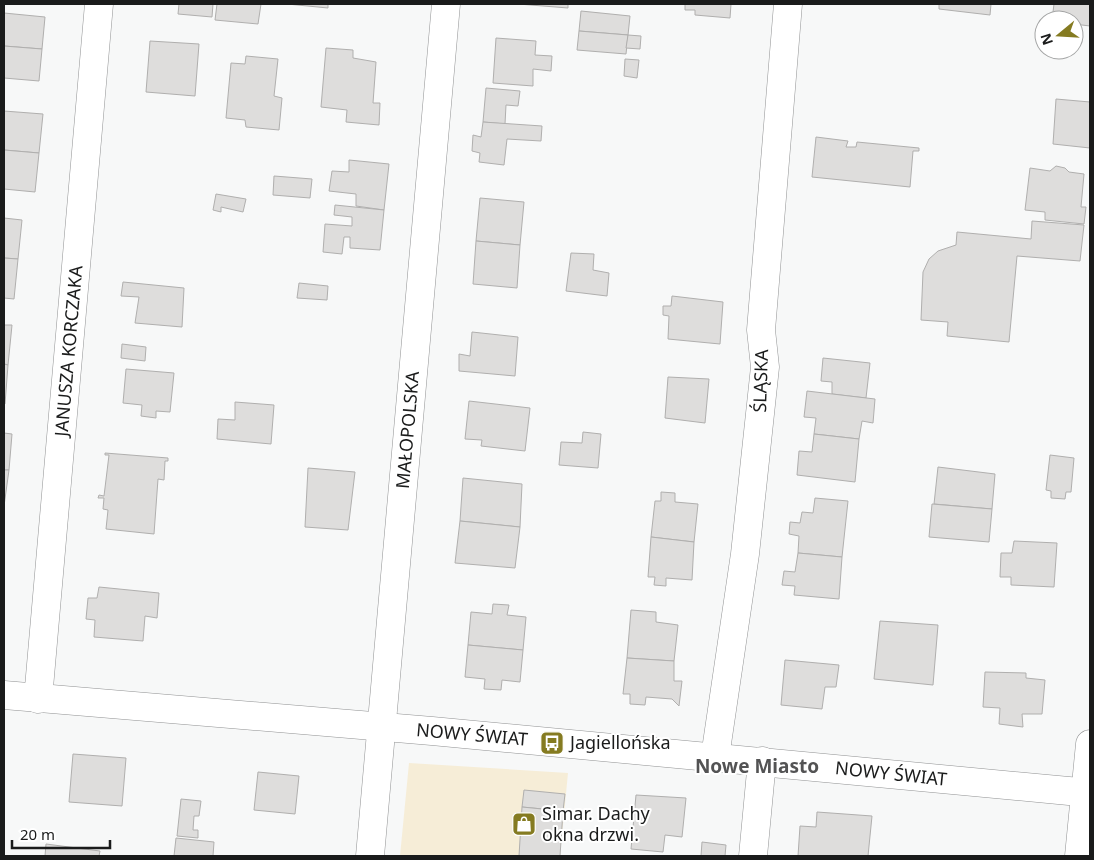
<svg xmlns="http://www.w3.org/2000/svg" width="1094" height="860" font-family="'Noto Sans',sans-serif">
<rect width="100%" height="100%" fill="#f7f8f8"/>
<polygon fill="#f6edd7" points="409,763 568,773 560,856 400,856"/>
<g fill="#dedddc" stroke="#b0afae">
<polygon points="179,4 213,4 212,17 178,14"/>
<polygon points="217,4 261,4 258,24 215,20"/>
<polygon points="287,4 328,4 328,8"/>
<polygon points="518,4 568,4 568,8"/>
<polygon points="685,4 731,4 730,18 695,15 695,10 685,10"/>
<polygon points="939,4 991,4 990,15 939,9"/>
<polygon points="1054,4 1090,4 1090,26 1074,24 1074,20 1052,20"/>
<polygon points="581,11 630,16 628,35 579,31"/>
<polygon points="4,13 45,17 42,49 4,46"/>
<polygon points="579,31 628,35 626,54 577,50"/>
<polygon points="628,35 641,36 640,49 626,48"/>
<polygon points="496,38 536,41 535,55 552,56 551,71 533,69 533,86 493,83"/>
<polygon points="150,41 199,44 195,96 146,92"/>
<polygon points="4,46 42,49 39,81 4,78"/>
<polygon points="326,48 353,50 353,58 376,62 373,103 380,103 379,125 346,122 347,110 321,107"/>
<polygon points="246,56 278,59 274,96 282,98 279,130 246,127 245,120 226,118 231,63 245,64"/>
<polygon points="625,59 639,60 637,78 624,76"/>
<polygon points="486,88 520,91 518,106 506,105 505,124 483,122"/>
<polygon points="1056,99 1090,102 1090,148 1053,144"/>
<polygon points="4,111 43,114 39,153 4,150"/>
<polygon points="483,122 542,126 541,141 507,139 504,165 479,162 480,153 472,151 473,135 481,137"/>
<polygon points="816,137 848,141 846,147 856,147 857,142 919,148 919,151 913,151 910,187 812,177"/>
<polygon points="4,150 39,153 35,192 4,189"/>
<polygon points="349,160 389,164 384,210 356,206 356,194 329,191 332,171 349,172"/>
<polygon points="1056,166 1065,168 1069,172 1084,174 1081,207 1086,207 1084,224 1045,220 1045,212 1025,210 1030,168 1050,171"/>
<polygon points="274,176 312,179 310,198 273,195"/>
<polygon points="216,194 246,199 243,212 221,207 221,212 213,210"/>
<polygon points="480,198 524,202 520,245 476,241"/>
<polygon points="335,205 384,210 380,250 350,248 350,237 344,237 342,254 323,252 325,224 352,226 352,217 334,215"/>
<polygon points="4,218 22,220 18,259 4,258"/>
<polygon points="1032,221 1084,225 1080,261 1017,256 1009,342 947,336 948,322 921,320 923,272 929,259 938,251 956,245 957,232 1031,239"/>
<polygon points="476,241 520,245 517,288 473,284"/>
<polygon points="571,253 594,254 593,270 609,273 607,296 566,291"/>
<polygon points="4,258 18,259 14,299 4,298"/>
<polygon points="123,282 184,288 182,327 135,323 139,297 121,296"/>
<polygon points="299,283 328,286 327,300 297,298"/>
<polygon points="672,296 723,302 720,344 668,339 669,316 663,315 663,306 671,306"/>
<polygon points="4,325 12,325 8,365 4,364"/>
<polygon points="472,332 518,337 515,376 459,371 459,354 470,356"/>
<polygon points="122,344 146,347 145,361 121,358"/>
<polygon points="823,358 870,363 866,398 832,394 832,382 821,381"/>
<polygon points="4,364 8,365 5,404 4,404"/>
<polygon points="126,369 174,373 170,412 156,411 156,418 141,416 142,405 123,403"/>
<polygon points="668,377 709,379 705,423 665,418"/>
<polygon points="807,391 875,399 873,423 862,421 859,439 814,434 816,418 804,417"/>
<polygon points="469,401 530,408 525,451 481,446 482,440 465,439"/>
<polygon points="235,402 274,405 271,444 217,439 218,419 235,420"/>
<polygon points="583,432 601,434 598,468 559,465 561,442 582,443"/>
<polygon points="4,433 12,434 9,470 4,470"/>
<polygon points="814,434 859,439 855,482 797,475 799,451 812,452"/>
<polygon points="105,453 168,458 168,461 165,461 164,480 158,479 154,534 106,529 108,510 103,509 104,498 98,498 99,495 104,496 109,455 105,455"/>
<polygon points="1050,455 1074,458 1071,492 1066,492 1065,499 1051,498 1051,491 1046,490"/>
<polygon points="938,467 995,474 992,509 934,504"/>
<polygon points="308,468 355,472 348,530 305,527"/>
<polygon points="4,470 9,470 4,506"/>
<polygon points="463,478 522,484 520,527 460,521"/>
<polygon points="661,492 675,493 675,502 698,504 694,542 651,537 655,501 661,501"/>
<polygon points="815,498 848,501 842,557 798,553 799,536 789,534 790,522 800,523 802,512 813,513"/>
<polygon points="932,504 992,509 989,542 929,537"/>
<polygon points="460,521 520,527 515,568 455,563"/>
<polygon points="651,537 694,542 692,580 666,578 666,586 654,585 655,577 648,577"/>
<polygon points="1014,541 1057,543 1054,587 1011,585 1011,577 1000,577 1001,553 1012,553"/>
<polygon points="798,553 842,557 839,599 794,595 795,586 782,585 784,571 795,572"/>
<polygon points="99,587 159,593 157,618 145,616 143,641 94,637 95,620 86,619 88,598 97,598"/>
<polygon points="493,604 509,605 507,615 526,617 523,650 468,645 471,612 492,614"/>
<polygon points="631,610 656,612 656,622 678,625 674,661 627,658"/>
<polygon points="880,621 938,625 933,685 874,679"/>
<polygon points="468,645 523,650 520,682 502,680 501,690 484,689 485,679 465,677"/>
<polygon points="627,658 674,661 674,681 682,681 679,706 672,699 646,697 645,705 630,704 630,694 623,694"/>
<polygon points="785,660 839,665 836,687 825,687 822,709 781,705"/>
<polygon points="985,672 1026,673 1026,678 1045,680 1042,714 1022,714 1023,727 999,724 1000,708 983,707"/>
<polygon points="73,754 126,758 122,806 69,802"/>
<polygon points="258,772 299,776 295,814 254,810"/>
<polygon points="524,790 565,794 563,811 522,807"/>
<polygon points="636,795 686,798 682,837 665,835 663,852 631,849"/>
<polygon points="181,799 201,801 199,816 194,816 193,830 198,830 198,838 177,836"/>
<polygon points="522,807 563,811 560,856 519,856"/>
<polygon points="817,812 872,816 868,856 798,856 800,826 816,827"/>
<polygon points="176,838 214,842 213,856 174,856"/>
<polygon points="702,842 726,845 725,856 701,856"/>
<polygon points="46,844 100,851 99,856 45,856"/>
</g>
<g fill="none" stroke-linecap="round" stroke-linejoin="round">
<g stroke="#919293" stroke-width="29">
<g id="minor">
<polyline points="4,695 432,731 1090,793"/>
<polyline points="38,699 99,4"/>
<polyline points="715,757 745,554 765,367 761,330 788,4"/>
<polyline points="370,856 446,4"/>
<polyline points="753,856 762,761"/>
<polyline points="1079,856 1090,744"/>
</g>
</g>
<use href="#minor" stroke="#fff" stroke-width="28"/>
</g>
<defs>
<g id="bus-square" transform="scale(1.25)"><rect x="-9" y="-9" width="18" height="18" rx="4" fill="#857b21" stroke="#fff"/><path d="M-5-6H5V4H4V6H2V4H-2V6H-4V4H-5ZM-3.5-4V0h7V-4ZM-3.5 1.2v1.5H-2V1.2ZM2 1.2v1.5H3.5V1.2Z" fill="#fff"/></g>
<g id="shop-square" transform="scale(1.25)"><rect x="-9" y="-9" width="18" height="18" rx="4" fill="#857b21" stroke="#fff"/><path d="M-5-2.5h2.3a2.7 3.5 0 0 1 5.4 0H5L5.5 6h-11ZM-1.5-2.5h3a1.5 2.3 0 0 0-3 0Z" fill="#fff"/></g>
</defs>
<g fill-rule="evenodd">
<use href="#bus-square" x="552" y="743"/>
<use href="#shop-square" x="524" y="824"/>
</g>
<g text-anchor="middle" stroke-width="4" stroke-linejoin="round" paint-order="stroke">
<g font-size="18" fill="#1a1b1b" stroke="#fff">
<text transform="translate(69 351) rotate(-85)" y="6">JANUSZA KORCZAKA</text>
<text transform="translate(761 381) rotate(-88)" y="6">ŚLĄSKA</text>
<text transform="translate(408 430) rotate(-85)" y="6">MAŁOPOLSKA</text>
<text transform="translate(472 735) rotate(5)" y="6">NOWY ŚWIAT</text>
<text transform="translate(891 774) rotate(6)" y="6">NOWY ŚWIAT</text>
</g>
<g font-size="18" fill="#1a1b1b" stroke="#fff" text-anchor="start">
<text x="570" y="749">Jagiellońska</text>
<text x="542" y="820">Simar. Dachy<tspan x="542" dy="21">okna drzwi.</tspan></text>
</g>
<g font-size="19" font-weight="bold" fill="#535354" stroke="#fff">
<text x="757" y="773">Nowe Miasto</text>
</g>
</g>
<rect width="1094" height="860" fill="none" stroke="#1a1b1b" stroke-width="10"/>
<g transform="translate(1059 35) rotate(252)"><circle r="24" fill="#ffffff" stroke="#a3a4a4"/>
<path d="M0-4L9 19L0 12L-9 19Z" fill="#857b21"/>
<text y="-8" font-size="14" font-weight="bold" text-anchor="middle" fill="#1a1b1b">N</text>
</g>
<path d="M12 840v8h98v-8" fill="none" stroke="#1a1b1b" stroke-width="2.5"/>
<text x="20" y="840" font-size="15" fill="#1a1b1b" stroke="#ffffff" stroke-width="4" paint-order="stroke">20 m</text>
</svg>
